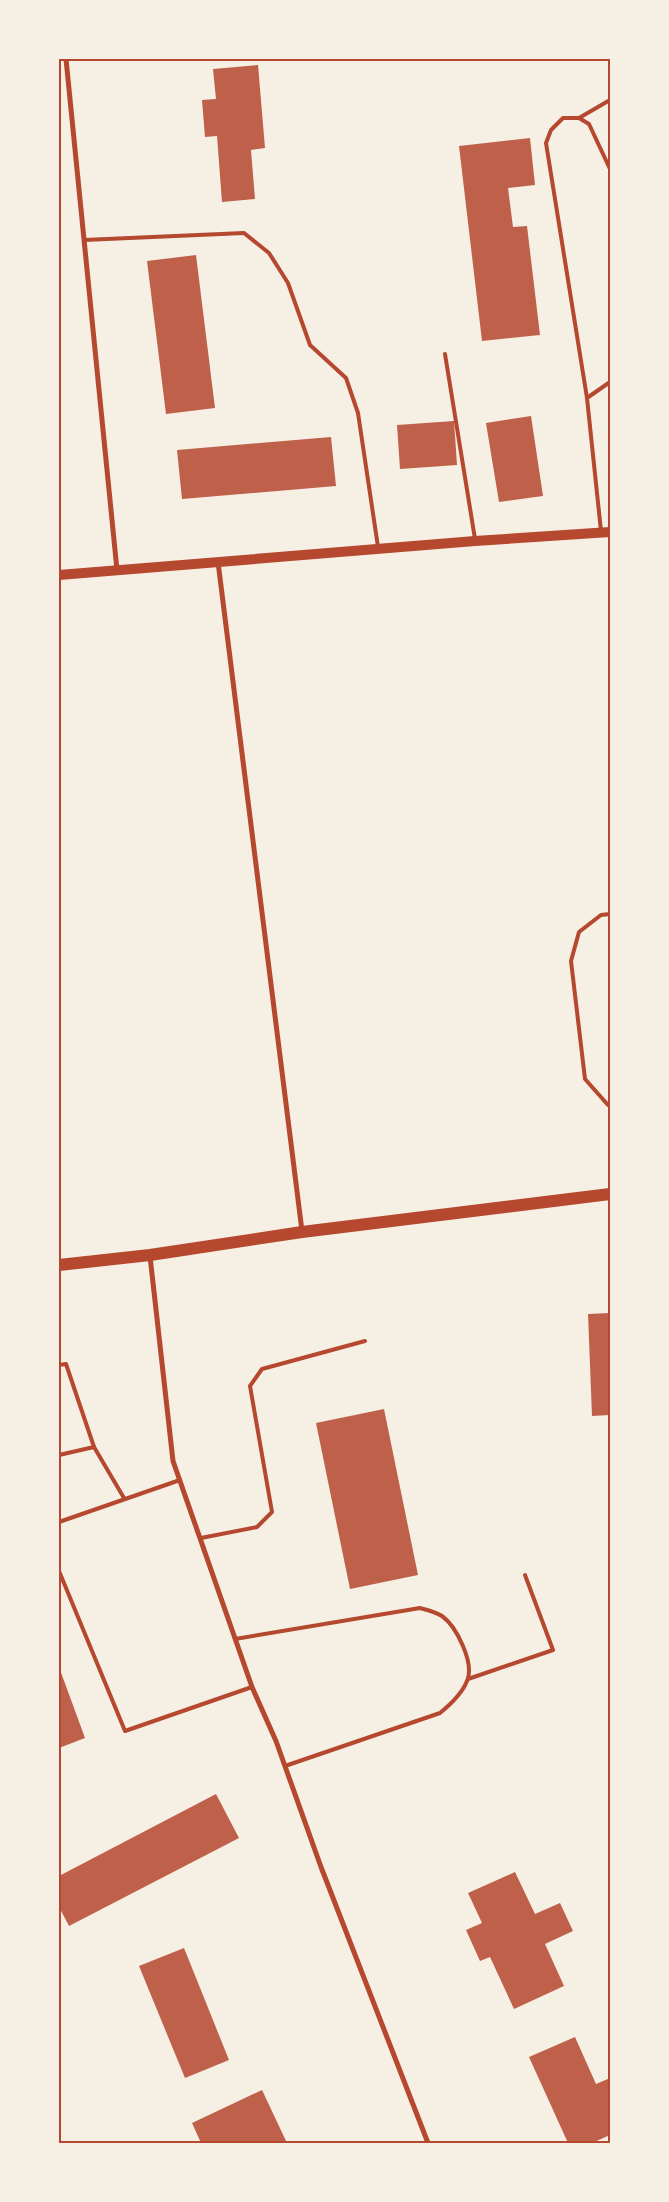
<svg xmlns="http://www.w3.org/2000/svg" width="669" height="2202" font-family="'Times New Roman',serif">
<rect width="100%" height="100%" fill="#f6efe4"/>
<g fill="#bf614a">
<polygon points="258,65 265,148 251,150 255,199 222,202 217,136 205,137 202,100 216,99 213,69"/>
<polygon points="530,138 535,185 508,188 513,227 527,226 540,335 482,341 459,146"/>
<polygon points="196,255 215,408 166,414 147,261"/>
<polygon points="531,416 543,496 499,502 486,423"/>
<polygon points="454,421 457,465 400,469 397,425"/>
<polygon points="331,437 336,486 182,499 177,450"/>
<polygon points="610,1313 610,1415 592,1416 588,1314"/>
<polygon points="384,1409 418,1575 350,1589 316,1423"/>
<polygon points="59,1667 85,1738 59,1748"/>
<polygon points="216,1794 239,1838 69,1926 59,1907 59,1876"/>
<polygon points="515,1872 535,1914 560,1903 573,1931 545,1944 564,1986 514,2009 490,1957 480,1961 466,1930 482,1923 468,1893"/>
<polygon points="184,1948 229,2060 185,2078 139,1966"/>
<polygon points="575,2037 596,2084 610,2078 610,2135 592,2143 568,2143 529,2057"/>
<polygon points="262,2090 287,2143 201,2143 192,2123"/>
</g>
<g fill="none" stroke-linecap="round" stroke-linejoin="round">
<g stroke="#b5482f" stroke-width="4">
<polyline points="579,118 610,100"/>
<polyline points="84,240 244,233 269,253 288,283 310,345 346,378 358,413 378,547"/>
<polyline points="445,354 475,539"/>
<polyline points="587,398 546,143 551,130 563,118 579,118 589,124 610,169"/>
<polyline points="601,531 587,398 610,382"/>
<polyline points="608,1105 585,1079 571,961 579,932 601,915 610,914"/>
<polyline points="59,1365 66,1364 94,1447 124,1498"/>
<polyline points="59,1455 94,1447"/>
<polyline points="59,1522 180,1480"/>
<polyline points="201,1538 257,1527 272,1512 250,1386 262,1369 365,1341"/>
<polyline points="59,1571 125,1731 252,1687"/>
<path d="M235,1639l185,-31c7,2 16,4 22,8 14,10 33,47 25,65 -5,13 -16,23 -27,32l-155,53"/>
<polyline points="468,1679 553,1650 525,1575"/>
</g>
<g stroke="#b5482f" stroke-width="5">
<polyline points="66,59 117,570"/>
<polyline points="218,562 302,1231"/>
<polyline points="150,1256 173,1461 252,1687 276,1741 321,1867 428,2143"/>
</g>
<polyline stroke="#b5482f" stroke-width="10" points="59,575 475,541 610,532"/>
<polyline stroke="#b5482f" stroke-width="12" points="59,1265 150,1255 302,1232 610,1194"/>
</g>
<rect width="669" height="2202" fill="none" stroke="#f6efe4" stroke-width="120"/>
<rect x="60" y="60" width="549" height="2082" fill="none" stroke="#b5482f" stroke-width="2"/>
</svg>
